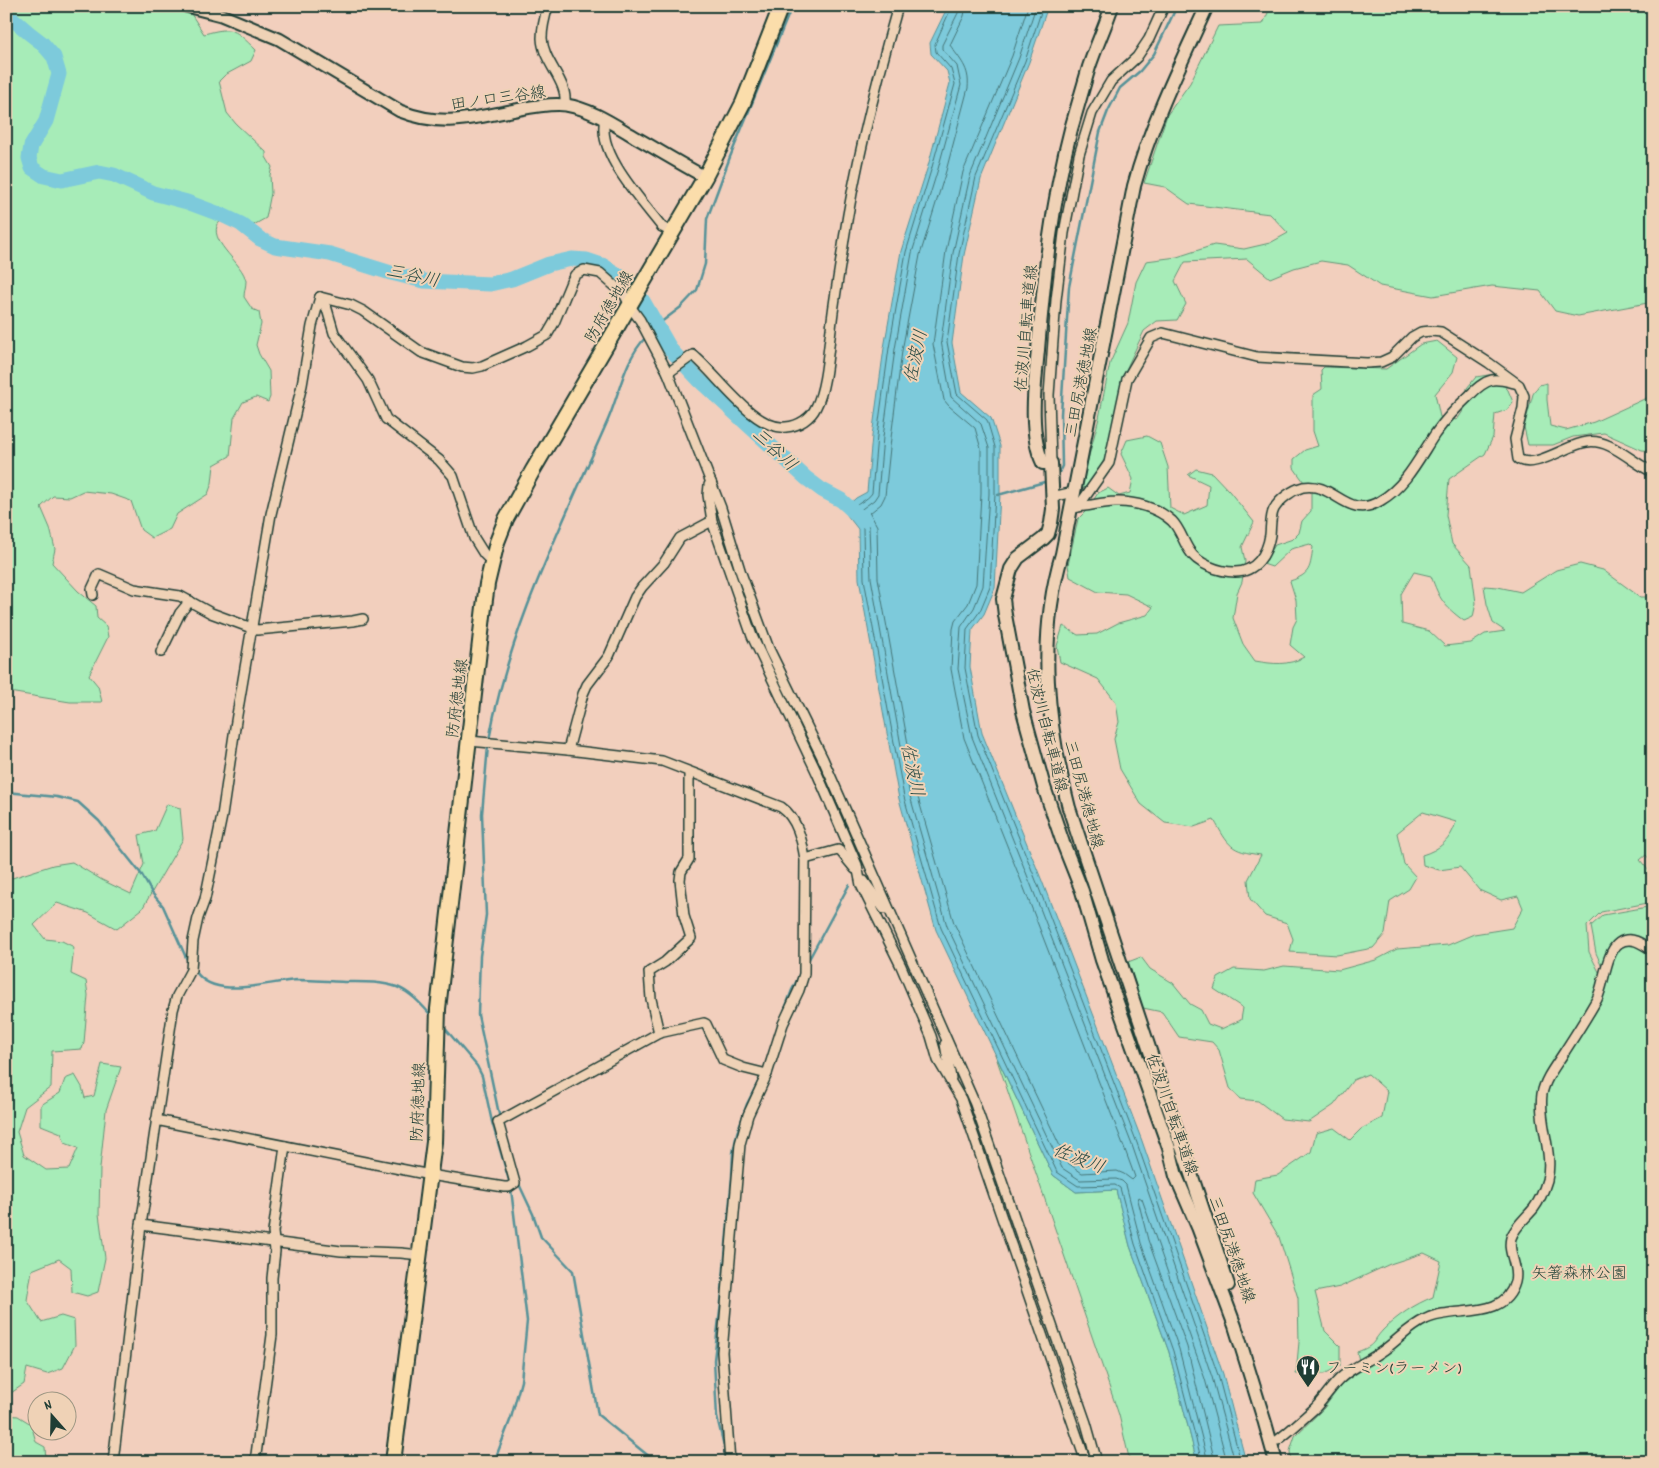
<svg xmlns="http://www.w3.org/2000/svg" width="1659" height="1468" font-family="Dekko,'Klee One',sans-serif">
<rect width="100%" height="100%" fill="#f2cfbd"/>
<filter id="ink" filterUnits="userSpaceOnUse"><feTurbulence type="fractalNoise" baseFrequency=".02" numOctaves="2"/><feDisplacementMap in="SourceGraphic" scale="10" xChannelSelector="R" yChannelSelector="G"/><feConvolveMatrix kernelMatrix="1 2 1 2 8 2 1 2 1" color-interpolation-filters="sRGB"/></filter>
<g filter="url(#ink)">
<g fill="#a7ecb8" stroke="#639476">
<path d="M6,6h180l18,28c30,-8 30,-5 52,16l-5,11 -26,14 -6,6 8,32 9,11 30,28v5l6,10 -2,8 1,18 -5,25 -16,9 -15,-9 -11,-1c-2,3 -6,6 -7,9 -6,18 26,37 29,55 0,5 -2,11 -2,16l8,12 7,3 2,12 -5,21 3,9 10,17 1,26 -2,5 -12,-5 -13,5 -9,16 -4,38 -16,9 -2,18 -4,11 -31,20 -7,15 -18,9 -11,-8 -10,-29 -20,-7 -28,-3 -13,6 -17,-1 -12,11 9,21 5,21 -3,14 26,28 18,15 1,12 9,8 2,11 -19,38 9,11 4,16h-32l-61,-10 -3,-2z"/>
<polygon points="1271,6 1653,6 1653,302 1578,316 1555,311 1540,291 1492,286 1433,296 1380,286 1348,265 1321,261 1294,268 1270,278 1247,259 1185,262 1175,281 1186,304 1177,320 1157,321 1144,331 1122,378 1109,451 1087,491 1081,486 1099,418 1110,363 1128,323 1136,282 1146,261 1177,257 1214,245 1244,249 1270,243 1288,233 1270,214 1189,204 1165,187 1144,183 1167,115 1190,83 1218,26 1263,24"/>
<path d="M1437,341l20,16 -4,15 -18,22 5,23 17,3 8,-12 2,-20 9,-11 18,-3 14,16 5,12 -6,8 -12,4 -2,23 -8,17 -36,25 -3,36 6,29 19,21 5,38 -3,14 -9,4c-21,-16 -24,-21 -33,-45l-17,-4 -13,22 1,30 27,7 16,15 26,-3 14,-9 20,-3 -12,-8 -6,-19 -3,-18 14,1 23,5 35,-22 24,-6 23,6 37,27h13v267l-7,-9 -6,5 13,16v26l-52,10 -14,14 2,26 10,20 6,1 -9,-20 -5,-27 12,-11 50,-9v556h-362l-1,-11 5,-15 29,-28 17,-23 20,-15 -4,-18c19,-7 14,-9 26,-22 14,-14 32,-26 50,-33l8,-36 -17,-8 -34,11 -50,23 -25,5 10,39 15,15v20l-16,8h-28l3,-32 -1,-44 -19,-61 -26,-44 2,-14 23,-4 33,-23 5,-19 18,-5 16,12 11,-11 21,-11 5,-27 -19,-17 -15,6 -19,25 -25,17 -27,-3 -24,-18 -18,-2 -10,-11 -11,-38 -7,-8 -33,-5 -17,-25 -19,-4 -15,-46 13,-5 9,12 23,14 17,21 11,6 7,14 13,5 20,-9 2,-12 -29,-19 4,-11 16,-9 30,2 20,-5 55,4 37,-10 21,-11 51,-4 26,-11 38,-6 11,-20 -5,-12 -17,4 -22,-10 -19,-23 -21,3 -16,-5 -1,-10c17,-5 29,-15 34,-33l-33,-10 -26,21 7,31 12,13 -7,12 -19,12 -5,33 -12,14 -36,7 -47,-3 3,-13 -6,-16 -22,-7 -15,-17 -2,-19 13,-25c-31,-4 -32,-9 -47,-35l-20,7 -29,-4 -24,-19 -21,-35 -6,-30 5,-17 -3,-20 -18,-23 -38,-17 -3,-16 6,-20 15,9 19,-1 21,-11 29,-8 6,-8 -27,-13 -28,-2 -28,-15 -2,-12 10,-46 9,-9 11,-17 10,-5 11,8 11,-3 3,-14 -12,-25 6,-14 20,-4 13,7 8,24 2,41 14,7 23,-10 2,-20 -21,-10 8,-6 16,4 17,18 25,31 -12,25 3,14 -3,21 -5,11 -4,25 10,26 12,17c18,3 33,5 49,-4l-14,-12 3,-18 4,-8 -1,-19 -6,-19c21,-7 20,-13 23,-34l-3,-3 -19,5 -19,18 -9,-3 12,-19 18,-6 6,-6 3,-12 9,-10v-19l-17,-24v-9l11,-9 13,-4 -5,-15v-36l9,-6 -1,-19 3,-3 62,2 35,-25z"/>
<polygon points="1547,383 1547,400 1550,426 1566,430 1594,422 1653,395 1653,451 1642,450 1604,433 1573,437 1553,445 1528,445 1524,427 1533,394 1539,385"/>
<polygon points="167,804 180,808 183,839 142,909 117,929 88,913 57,903 34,925 45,939 62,941 74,947 71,974 86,981 88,995 84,1043 82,1049 52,1051 51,1087 25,1107 17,1132 24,1155 46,1170 69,1169 78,1148 65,1143 61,1133 41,1125 41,1105 60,1093 65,1079 75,1075 82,1087 85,1098 94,1096 102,1064 121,1067 106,1110 100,1168 99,1214 105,1258 98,1292 87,1296 72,1292 71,1268 59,1259 32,1270 27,1300 41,1322 61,1316 74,1320 75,1345 63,1368 47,1374 27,1368 24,1384 11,1393 6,1393 6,880 53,865 72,862 102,880 131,894 144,864 139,835 155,831"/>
<polygon points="995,1054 1053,1175 1076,1192 1116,1190 1130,1246 1169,1352 1197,1462 1130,1462 1119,1415"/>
<polygon points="6,1415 18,1416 31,1424 36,1442 45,1447 46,1462 6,1462"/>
</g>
<polygon fill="#7dcadb" stroke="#579298" points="948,6 1048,6 1029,62 981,179 964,255 952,343 961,392 991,418 1000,446 1000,494 995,588 984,614 972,630 970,667 982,733 1042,881 1142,1141 1223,1374 1246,1462 1197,1462 1169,1352 1130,1246 1116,1190 1076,1192 1053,1175 936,930 899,799 859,579 858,529 843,510 856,498 867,492 872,436 884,348 901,251 928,166 950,83 947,71 931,54 930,43"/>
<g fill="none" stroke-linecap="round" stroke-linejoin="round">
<g stroke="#457577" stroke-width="1">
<path d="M952,6l-17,38 1,8 15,17 4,15 -23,83 -26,85 -17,96 -12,88 -5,57c-5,8 -16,10 -21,18l12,17 1,51 40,218 37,131 116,244 21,14 37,-1 5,3 15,56 38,107 29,111"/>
<polyline points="959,6 958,13 942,45 942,49 957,66 961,85 938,169 912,253 895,349 883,437 878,494 874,500 859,511 869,527 871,578 910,796 947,926 1062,1168 1080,1180 1116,1179 1122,1181 1126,1185 1141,1243 1179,1349 1208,1462"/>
<path d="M966,6l-2,10 -14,29c10,15 20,23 18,43l-22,83 -26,84 -18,96 -11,87 -6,58 -4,8 -11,9 7,13 1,52 39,216 37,129 114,240 14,10 35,-2 7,3 8,6 3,-3 -11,-30 -100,-259 -60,-150 -13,-69 2,-40 2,-8 13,-17 8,-20 5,-90v-45l-6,-21 -26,-22 -5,-6 -11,-56 13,-93 17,-79 49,-116 16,-50"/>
<polyline points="1036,6 1019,58 970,176 953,253 941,341 951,397 981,424 989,448 989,494 983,586 974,608 961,627 958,669 972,737 1031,885 1132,1145 1212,1377 1235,1462"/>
<polyline points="1043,6 1025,61 976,177 959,254 947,342 957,394 987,420 995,447 995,494 990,587 980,611 967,629 965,668 978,735 1037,883 1137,1143 1218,1375 1241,1462"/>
<polyline points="1215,1462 1187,1347 1148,1240 1138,1200 1139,1197 1142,1199 1205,1379 1227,1462"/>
</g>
<g stroke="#579298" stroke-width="2.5">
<polyline points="649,333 656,326 681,307 697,290 705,264 707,219 730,157 792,6"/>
<polyline points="1055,478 1057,477 1062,466 1061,414 1069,287 1100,132 1108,111 1120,88 1140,71 1154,54 1177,6"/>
<polyline points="998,495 1048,481"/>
<path d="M489,740c20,-112 74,-217 119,-320 12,-28 16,-60 38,-83"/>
<polyline points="488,746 482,814 486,915 480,956 478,1015 500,1119"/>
<polyline points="6,792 57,797 78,802 99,821 142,875 152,893 163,906 188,962"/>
<polyline points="808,961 849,885"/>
<path d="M196,972c20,29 73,9 102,8 15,0 30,1 46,2 17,0 36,-1 53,5 13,5 23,16 32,26"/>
<polyline points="782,1017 792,990 799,976"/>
<polyline points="443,1026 477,1066 482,1076 492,1122 510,1184"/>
<polyline points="518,1182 533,1214 541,1237 573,1271 598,1415 656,1462"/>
<polyline points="494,1462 511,1418 521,1381 527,1321 511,1189"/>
<polyline points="725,1462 724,1446 717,1417 714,1360 721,1302 732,1176 733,1153 737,1133 747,1104 762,1074"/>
</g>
<polyline stroke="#7dcadb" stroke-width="15" points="6,19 14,20 29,33 42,43 54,57 59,74 46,121 31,146 29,158 32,168 44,176 62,180 99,172 114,175 153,193 187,202 222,215 241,224 260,239 275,246 330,254 391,273 424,281 490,284 512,279 549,264 572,259 587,260 602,265 628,281 643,301 671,350 699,380 806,478 822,490 841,500 863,520"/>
<g stroke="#1f3d34" stroke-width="12">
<g id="minor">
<path d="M548,6c-3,10 -6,21 -6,32 1,25 26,42 23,67"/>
<path d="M605,119c-9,34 37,82 57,108l10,5"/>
<polyline points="320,297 351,305 363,311 421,352 462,367 473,368 482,366 527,346 547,335 554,323 571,282 575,275 584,270 600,273 624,294 632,309 640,320 668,373 721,508 741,573 769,649 823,759 975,1104 1086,1423 1097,1462"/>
<polyline points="320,297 327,309 334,333 368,380 386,419 439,460 453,476 474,538 484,554 492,562"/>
<path d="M668,373l25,-18c23,18 61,76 93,72 13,-1 25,-9 30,-20 10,-19 12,-56 15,-78 3,-30 9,-60 13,-90 12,-79 32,-156 54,-233"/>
<polyline points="1051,463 1049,395 1056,300 1064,233 1079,155 1092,113 1111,81 1137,57 1149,39 1164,6"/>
<polyline points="711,482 709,485 708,495 712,521 752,636 817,773 857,865 861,885 901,966 931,1036 938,1060 961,1099 1086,1462"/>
<polyline points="1052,497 1074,492"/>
<path d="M1078,507c12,-1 25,-5 37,-5 19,-1 43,6 57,19 8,8 11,20 17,29 8,14 30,22 46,22 21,0 32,-18 35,-37 1,-9 0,-18 4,-26 6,-10 18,-19 29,-22 31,-6 44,34 77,14 26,-15 39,-43 55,-67 10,-14 22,-27 35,-39 6,-6 13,-13 22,-15 8,-1 14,1 22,3"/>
<path d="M1071,509l7,-2 31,-44 18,-84 24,-41 12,-5 94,24 110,6 14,-1 11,-5 20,-20 9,-5 10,-1 10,1 48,31 30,22 5,11 -1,12 -8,31 3,20c17,11 50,-15 69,-17 23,-4 45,21 66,30"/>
<polyline points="93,595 92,589 99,574 134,589 180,596 211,613 257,630 353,621 363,619"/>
<polyline points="161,652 180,613 190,601"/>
<path d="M469,741l99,9 94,11 119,46c16,11 21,33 24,52l-1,115 -5,16 -16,34 -16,50 -19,41 -8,29 -18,208 8,110"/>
<polyline points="568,750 583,694 587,685 609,656 635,597 642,587 664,563 680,538 712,521"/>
<polyline points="805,859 838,850 841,852 855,869"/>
<polyline points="864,881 884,909"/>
<polyline points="659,1033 704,1023 706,1024 723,1060 743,1068 767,1074"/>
<polyline points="945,1044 951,1078"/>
<polyline points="156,1120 430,1175 504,1187 509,1187 515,1183 498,1122 659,1033 651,999 649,972 665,962 691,938 684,916 680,880 681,872 689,859 689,772"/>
<polyline points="141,1225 341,1251 401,1253 420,1255"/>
<path d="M1278,1440c13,-10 25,-21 37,-32 10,-10 17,-23 28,-32 12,-10 28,-16 41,-26 14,-10 26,-24 42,-31 28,-14 78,3 89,-37 4,-15 -8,-30 -4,-44 4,-12 16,-21 23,-30 6,-8 10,-18 13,-28 7,-27 -9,-58 -5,-86 3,-16 15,-30 23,-43 11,-17 22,-34 32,-52 7,-14 9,-47 22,-56 12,-8 24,1 34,8"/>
<polyline points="113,1462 141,1225 173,1010 177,996 191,970 193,941 198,918 205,899 222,816 236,721 271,514 302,385 312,326 320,297"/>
<polyline points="255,1462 272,1335 272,1278 275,1251 273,1232 285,1146"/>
</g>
</g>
<g stroke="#1f3d34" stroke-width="15">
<path id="tertiary" d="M186,6l35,9 58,24 121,72c43,17 72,7 116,-1 15,-3 34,-7 50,-5 25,4 47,19 69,32 23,13 46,27 70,40"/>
</g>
<g stroke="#1f3d34" stroke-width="16">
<g id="secondary">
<path d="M1112,6c-7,21 -16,40 -23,61 -6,20 -12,41 -18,62 -19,72 -27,147 -33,221 -3,33 -10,83 5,113h8l2,46 -2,14 -3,11 -5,5 -25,19 -7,11 -8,30 2,16 18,96 21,76 19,56 19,48 20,69 67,188 7,28 22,51 37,99 30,97 11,39"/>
<path d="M1207,6c-27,59 -56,117 -73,180l-72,368c-25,84 -15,171 7,254l159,477"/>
</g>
</g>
<g stroke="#1f3d34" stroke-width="18">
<polyline id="primary" points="393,1462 434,1142 438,1009 484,607 487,584 497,542 506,519 533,470 705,177 743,103 781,6"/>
</g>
<use href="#minor" stroke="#efd2b6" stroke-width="9"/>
<use href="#tertiary" stroke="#efd2b6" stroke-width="11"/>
<use href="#secondary" stroke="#efd2b6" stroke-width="12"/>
<use href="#primary" stroke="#fbddab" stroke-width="14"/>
</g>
</g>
<defs>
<g id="restaurant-pin" transform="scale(1.25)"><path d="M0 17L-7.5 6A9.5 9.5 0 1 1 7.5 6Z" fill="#1f3d34" stroke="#efd2b6"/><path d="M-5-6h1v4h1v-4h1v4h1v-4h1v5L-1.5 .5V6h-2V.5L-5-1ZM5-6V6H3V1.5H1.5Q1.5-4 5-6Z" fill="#fff"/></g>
</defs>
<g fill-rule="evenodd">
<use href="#restaurant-pin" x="1308" y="1367"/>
</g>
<g text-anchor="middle" stroke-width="4" stroke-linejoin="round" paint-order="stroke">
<g font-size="16" fill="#1f3d34" stroke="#efd2b6">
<text transform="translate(498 97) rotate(-8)" y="6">田ノ口三谷線</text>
<text transform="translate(608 306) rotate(-60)" y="6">防府徳地線</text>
<text transform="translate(1025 328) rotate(-85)" y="6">佐波川自転車道線</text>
<text transform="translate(1080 382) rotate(-79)" y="6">三田尻港徳地線</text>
<text transform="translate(456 698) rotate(-83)" y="6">防府徳地線</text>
<text transform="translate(1048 730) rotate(76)" y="6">佐波川自転車道線</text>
<text transform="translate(1085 794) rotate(75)" y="6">三田尻港徳地線</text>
<text transform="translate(417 1102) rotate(-88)" y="6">防府徳地線</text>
<text transform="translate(1173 1114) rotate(71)" y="6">佐波川自転車道線</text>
<text transform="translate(1233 1249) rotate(71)" y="6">三田尻港徳地線</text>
</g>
<g font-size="16" fill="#26463b" stroke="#efd2b6">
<text x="1579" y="1278">矢箸森林公園</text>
</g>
<g font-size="16" fill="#1f3d34" stroke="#efd2b6" text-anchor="start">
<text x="1326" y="1373">フーミン(ラーメン)</text>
</g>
<g font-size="18" font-style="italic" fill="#284b45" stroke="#efd2b6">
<text transform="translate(413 275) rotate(12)" y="6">三谷川</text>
<text transform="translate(915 356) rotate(-78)" y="6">佐波川</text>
<text transform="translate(775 449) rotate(43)" y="6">三谷川</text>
<text transform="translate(913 770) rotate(78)" y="6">佐波川</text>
<text transform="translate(1079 1158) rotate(21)" y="6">佐波川</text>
</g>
</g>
<rect width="1659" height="1468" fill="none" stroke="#efd2b6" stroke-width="25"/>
<rect x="12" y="12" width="1634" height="1443" fill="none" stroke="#1f3d34" stroke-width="2" filter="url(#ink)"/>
<g transform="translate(52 1416) rotate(340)"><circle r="24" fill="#efd2b6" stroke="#9c9682"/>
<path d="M0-4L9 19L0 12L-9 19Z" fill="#1f3d34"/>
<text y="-8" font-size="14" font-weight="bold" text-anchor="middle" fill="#1f3d34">N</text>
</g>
</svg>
